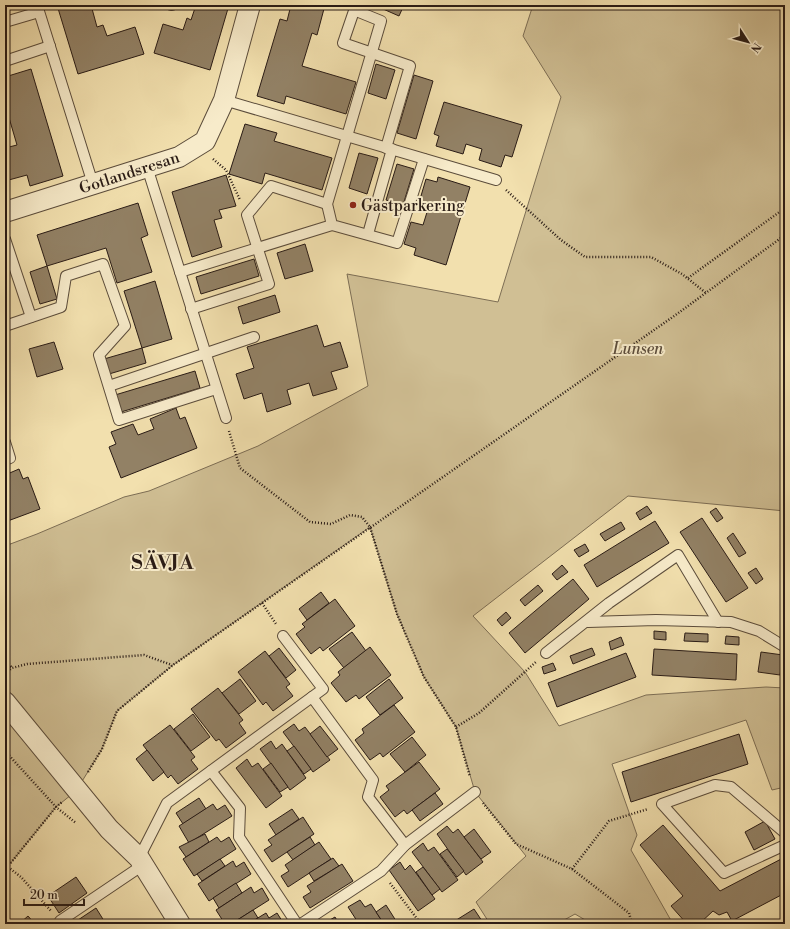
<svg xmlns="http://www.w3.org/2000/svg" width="790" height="929" font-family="'Libre Bodoni',serif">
<rect width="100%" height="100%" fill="#f2e0ae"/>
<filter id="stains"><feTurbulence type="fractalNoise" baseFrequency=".005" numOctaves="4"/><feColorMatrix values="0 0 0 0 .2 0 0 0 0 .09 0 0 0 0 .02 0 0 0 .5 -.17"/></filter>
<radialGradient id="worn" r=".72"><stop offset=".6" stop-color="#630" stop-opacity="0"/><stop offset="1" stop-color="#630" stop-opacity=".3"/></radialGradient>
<polygon fill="#d0bf94" stroke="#7c6d54" points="533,5 785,5 785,511 628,496 473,616 525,672 559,726 646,695 766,687 785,688 785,787 772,790 746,720 612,764 637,835 631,850 673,924 592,924 575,914 557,924 490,924 476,902 526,856 475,792 456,727 424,677 397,614 370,527 173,665 117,711 102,749 76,791 56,807 5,870 5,673 11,667 5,659 5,546 37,534 124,497 149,491 258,446 368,386 347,274 498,302 561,97 523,36"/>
<g fill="#928165" stroke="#291b15">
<polygon points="57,5 91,5 97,27 103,25 107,36 135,27 144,54 78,74"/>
<polygon points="196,5 229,5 210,70 154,53 163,24 183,30 187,18 191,20"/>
<polygon points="291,5 325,5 317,35 312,33 302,66 356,82 346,114 286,96 284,104 257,96 280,19 287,21"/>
<polygon points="374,5 404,5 399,16"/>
<polygon points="376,64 395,70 386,99 368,93"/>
<polygon points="31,69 63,176 30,186 27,175 5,181 5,148 17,145 5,104 5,77"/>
<polygon points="414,75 433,81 416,139 397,133"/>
<polygon points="444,102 522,125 512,157 505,155 501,167 479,160 482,149 466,144 463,154 436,146 439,136 434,134"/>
<polygon points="245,124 277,133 274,141 332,158 322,190 265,173 262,184 229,174"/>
<polygon points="359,153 378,158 367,194 349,188"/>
<polygon points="397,164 414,169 403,205 386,200"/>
<polygon points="226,175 236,206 219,210 222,218 214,220 222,247 192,257 172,192"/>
<polygon points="438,177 470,187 446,265 414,255 416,248 404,244 411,222 423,225 428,209 418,206 426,179 437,182"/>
<polygon points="138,203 148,235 141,238 152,272 117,283 106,248 47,266 37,235"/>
<polygon points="305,244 313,271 285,279 277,253"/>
<polygon points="254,259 259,276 201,294 196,277"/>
<polygon points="47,266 57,299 40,304 30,272"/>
<polygon points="155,281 172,339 142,348 124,291"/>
<polygon points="275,295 280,312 243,324 238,307"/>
<polygon points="317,325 324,347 340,342 348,367 331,372 337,389 313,396 309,383 287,390 291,404 267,412 262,393 244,399 236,374 254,368 247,347"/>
<polygon points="54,342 63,369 37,377 29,349"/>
<polygon points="142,348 146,363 109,374 104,359"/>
<polygon points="195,371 200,388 121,412 115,395"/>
<polygon points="176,408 180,419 185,417 197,448 121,478 109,447 116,444 111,432 133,424 138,435 154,429 150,419"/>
<polygon points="19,469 23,479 28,477 40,509 5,522 5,475"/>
<polygon points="647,506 652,513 640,520 636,513"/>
<polygon points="716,508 723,518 717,522 710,512"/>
<polygon points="702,518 748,588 726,602 680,532"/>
<polygon points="655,521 669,543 597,587 584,565"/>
<polygon points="621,522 625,529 605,541 600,534"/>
<polygon points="733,533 746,553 739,557 727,538"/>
<polygon points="585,544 589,551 579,557 574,550"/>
<polygon points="562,565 568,572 557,580 552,574"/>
<polygon points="756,568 763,579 756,584 748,573"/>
<polygon points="573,579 589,599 525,653 509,633"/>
<polygon points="538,585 543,591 525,606 520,600"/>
<polygon points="321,592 329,603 307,620 299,609"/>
<polygon points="335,599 355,626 323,651 320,647 311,654 296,634 305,627 302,624"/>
<polygon points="506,612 511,618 502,626 497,620"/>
<polygon points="654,631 666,632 666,640 654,639"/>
<polygon points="352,632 366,651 344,668 329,649"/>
<polygon points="685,633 708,634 708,642 684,641"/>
<polygon points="726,636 739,637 739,645 725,644"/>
<polygon points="621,637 624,645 611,650 609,642"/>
<polygon points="370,647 391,675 359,699 356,695 346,702 331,683 340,675 338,672"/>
<polygon points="279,648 296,670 286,678 269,656"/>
<polygon points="592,648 595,655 573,664 570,656"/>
<polygon points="654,649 737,654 736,680 652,675"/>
<polygon points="265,651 290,684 286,687 293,696 273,711 266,702 263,705 238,672"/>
<polygon points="761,652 783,655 780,675 758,672"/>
<polygon points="626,653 636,677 557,707 548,683"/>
<polygon points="553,663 556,670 544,674 542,667"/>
<polygon points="240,679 256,701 239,714 222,693"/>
<polygon points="389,679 403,698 380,715 366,697"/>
<polygon points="218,688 243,720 239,723 246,733 226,748 219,739 216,741 191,709"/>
<polygon points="394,705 415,732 383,757 380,753 370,760 355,740 364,733 362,729"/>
<polygon points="193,714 210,737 191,751 174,729"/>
<polygon points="294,724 299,731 305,727 330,760 313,772 283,732"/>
<polygon points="170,725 195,757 191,760 198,769 178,784 171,775 168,778 143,745"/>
<polygon points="320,726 338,749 327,757 310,734"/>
<polygon points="739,734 748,764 631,802 622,772"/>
<polygon points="412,737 426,755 405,772 390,754"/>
<polygon points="271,741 276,749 282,744 306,778 290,790 260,749"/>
<polygon points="294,746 311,769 304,774 287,751"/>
<polygon points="147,750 164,772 153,781 136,759"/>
<polygon points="247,759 252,767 258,763 282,796 266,808 236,768"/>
<polygon points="419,762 440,789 407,814 404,810 395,817 380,797 389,790 386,786"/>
<polygon points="271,763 288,787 280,792 263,769"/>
<polygon points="435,793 443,804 420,821 412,810"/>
<polygon points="199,798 206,809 183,824 176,813"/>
<polygon points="213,804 217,810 225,805 232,816 189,843 179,826"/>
<polygon points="292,809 299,819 276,835 269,824"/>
<polygon points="303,817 314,834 272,862 264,850 272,845 268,840"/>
<polygon points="765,821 775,839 754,850 745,832"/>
<polygon points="663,825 720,891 785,857 785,893 732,921 727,912 719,915 713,911 699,924 687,924 671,906 683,896 640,845"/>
<polygon points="447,826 453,833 458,829 483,862 466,875 437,834"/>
<polygon points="474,829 491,852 481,859 464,837"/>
<polygon points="205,834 209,842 186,857 179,847"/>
<polygon points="217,837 221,842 229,837 236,849 194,876 183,859"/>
<polygon points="310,837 315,845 293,860 287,852"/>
<polygon points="319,842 331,859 288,887 281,876 289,871 285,865"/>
<polygon points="423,843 428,851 434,847 458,880 442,892 412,852"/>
<polygon points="447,849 464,871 457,877 440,854"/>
<polygon points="333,858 339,866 314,881 309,873"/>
<polygon points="220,859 225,866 202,881 197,874"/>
<polygon points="233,861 236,867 244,862 251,874 209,901 198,884"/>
<polygon points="400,862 405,870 410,865 435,899 418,911 389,870"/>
<polygon points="342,864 353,881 310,908 303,897 311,892 307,886"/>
<polygon points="423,867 440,889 432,895 416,872"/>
<polygon points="76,877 87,893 59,913 48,896"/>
<polygon points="236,883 242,893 219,908 213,898"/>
<polygon points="251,887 254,893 262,888 269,900 231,924 225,924 216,910"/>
<polygon points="360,900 365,907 371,904 384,924 359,924 348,907"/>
<polygon points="386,905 398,924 384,924 376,912"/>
<polygon points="96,908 106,924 72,924"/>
<polygon points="474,909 484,924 450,924"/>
<polygon points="253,910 258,918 248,924 231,924"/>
<polygon points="266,913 269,918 277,913 284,924 248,924"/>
<polygon points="28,916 35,924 19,924"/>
<polygon points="335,917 339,924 323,924"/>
</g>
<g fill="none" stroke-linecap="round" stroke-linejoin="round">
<g stroke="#5b4c3b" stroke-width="12">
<g id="lane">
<polyline points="37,5 93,184"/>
<polyline points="171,5 172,5"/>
<polyline points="356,5 343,43 410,66 386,148"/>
<polyline points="354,10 381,21 327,204 332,225 397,243 424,159"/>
<polyline points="5,22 39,12"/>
<polyline points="5,61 50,46"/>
<polyline points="224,100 496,180"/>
<polyline points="147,167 226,418"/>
<polyline points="368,234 392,149"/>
<polyline points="5,239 31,317"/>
<polyline points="180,272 332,225"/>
<polyline points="191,309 269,284 247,215 271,186 327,204"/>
<polyline points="5,326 61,307 66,276 103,264 125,326 99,355 119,420 216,389"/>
<polyline points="109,386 254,337"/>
<polyline points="5,442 10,458 5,460"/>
<polyline points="588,622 656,620 731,622 759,631 785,647"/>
<polyline points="546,653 609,603 678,555 718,622"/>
<polyline points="312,697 373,780 368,797 405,845"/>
<polyline points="211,771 240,808 239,837 297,924"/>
<polyline points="785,833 731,787 715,785 662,804 724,873 785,845"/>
<polyline points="139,858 167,803 323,689 283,636"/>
<polyline points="60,924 60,921 143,865"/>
<polyline points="301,924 381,871 405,845 475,792"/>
</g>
</g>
<g stroke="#5b4c3b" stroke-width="22">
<g id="street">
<polyline points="5,212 179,157 205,141 224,100 250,5"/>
<polyline points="5,702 109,829 139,858 180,924"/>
</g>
</g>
<g stroke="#291b15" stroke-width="2.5" stroke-dasharray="1 2" stroke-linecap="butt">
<polyline points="213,159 226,170 240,200"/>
<polyline points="506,190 561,240 585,257 651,257 682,274 706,293"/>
<polyline points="688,278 785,208"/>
<polyline points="229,431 240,468 310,522 331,524 350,515 362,517 370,527 397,614 424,677 456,727 470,777"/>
<polyline points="262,603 276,624"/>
<polyline points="5,659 12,668"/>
<polyline points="5,673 12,668 27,664 144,655 172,665"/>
<polyline points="456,727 479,713 536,662"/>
<polyline points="5,751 56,807 76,823"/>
<polyline points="88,772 102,749 117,711 173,665 677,314 785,235"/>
<polyline points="483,803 516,844 572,869 629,913 632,924"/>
<polyline points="8,867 21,877 51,911"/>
<polyline points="572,869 609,821 648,809"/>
<polyline points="5,870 56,807 62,802"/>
<polyline points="390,883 421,924"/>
</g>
<use href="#lane" stroke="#f7ebca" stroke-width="10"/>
<use href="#street" stroke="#f7ebca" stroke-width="20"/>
</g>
<circle fill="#8f2418" stroke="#f7ebca" stroke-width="1.5" cx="353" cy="205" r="4"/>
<g text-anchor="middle" stroke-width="4" stroke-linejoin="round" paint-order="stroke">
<g font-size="16" fill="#291b15" stroke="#f7ebca">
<text transform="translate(129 172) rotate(-18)" y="6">Gotlandsresan</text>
</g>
<g font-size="16" fill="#291b15" stroke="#f7ebca" text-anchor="start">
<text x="361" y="211">Gästparkering</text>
</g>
<g font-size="16" font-style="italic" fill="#5b4c3b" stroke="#f7ebca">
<text x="638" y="354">Lunsen</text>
</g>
<g font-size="20" font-weight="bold" letter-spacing="1" fill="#291b15" stroke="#f7ebca">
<text x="163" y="569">SÄVJA</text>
</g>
</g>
<rect width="790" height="929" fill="none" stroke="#f2e0ae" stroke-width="20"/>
<rect x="6" y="6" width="778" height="917" fill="none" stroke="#291b15" stroke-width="2"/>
<rect x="10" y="10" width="770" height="909" fill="none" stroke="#291b15"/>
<g transform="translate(748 42) rotate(126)" stroke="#f7ebca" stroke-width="3" paint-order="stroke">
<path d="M0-3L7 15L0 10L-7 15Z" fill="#291b15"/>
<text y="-6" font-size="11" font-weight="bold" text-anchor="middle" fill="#291b15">N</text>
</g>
<path d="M24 899v6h60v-6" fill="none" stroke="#291b15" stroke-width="2"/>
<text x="30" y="899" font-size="12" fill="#291b15" stroke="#f7ebca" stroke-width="3" paint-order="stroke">20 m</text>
<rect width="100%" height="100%" filter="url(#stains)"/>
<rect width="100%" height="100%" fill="url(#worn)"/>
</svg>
